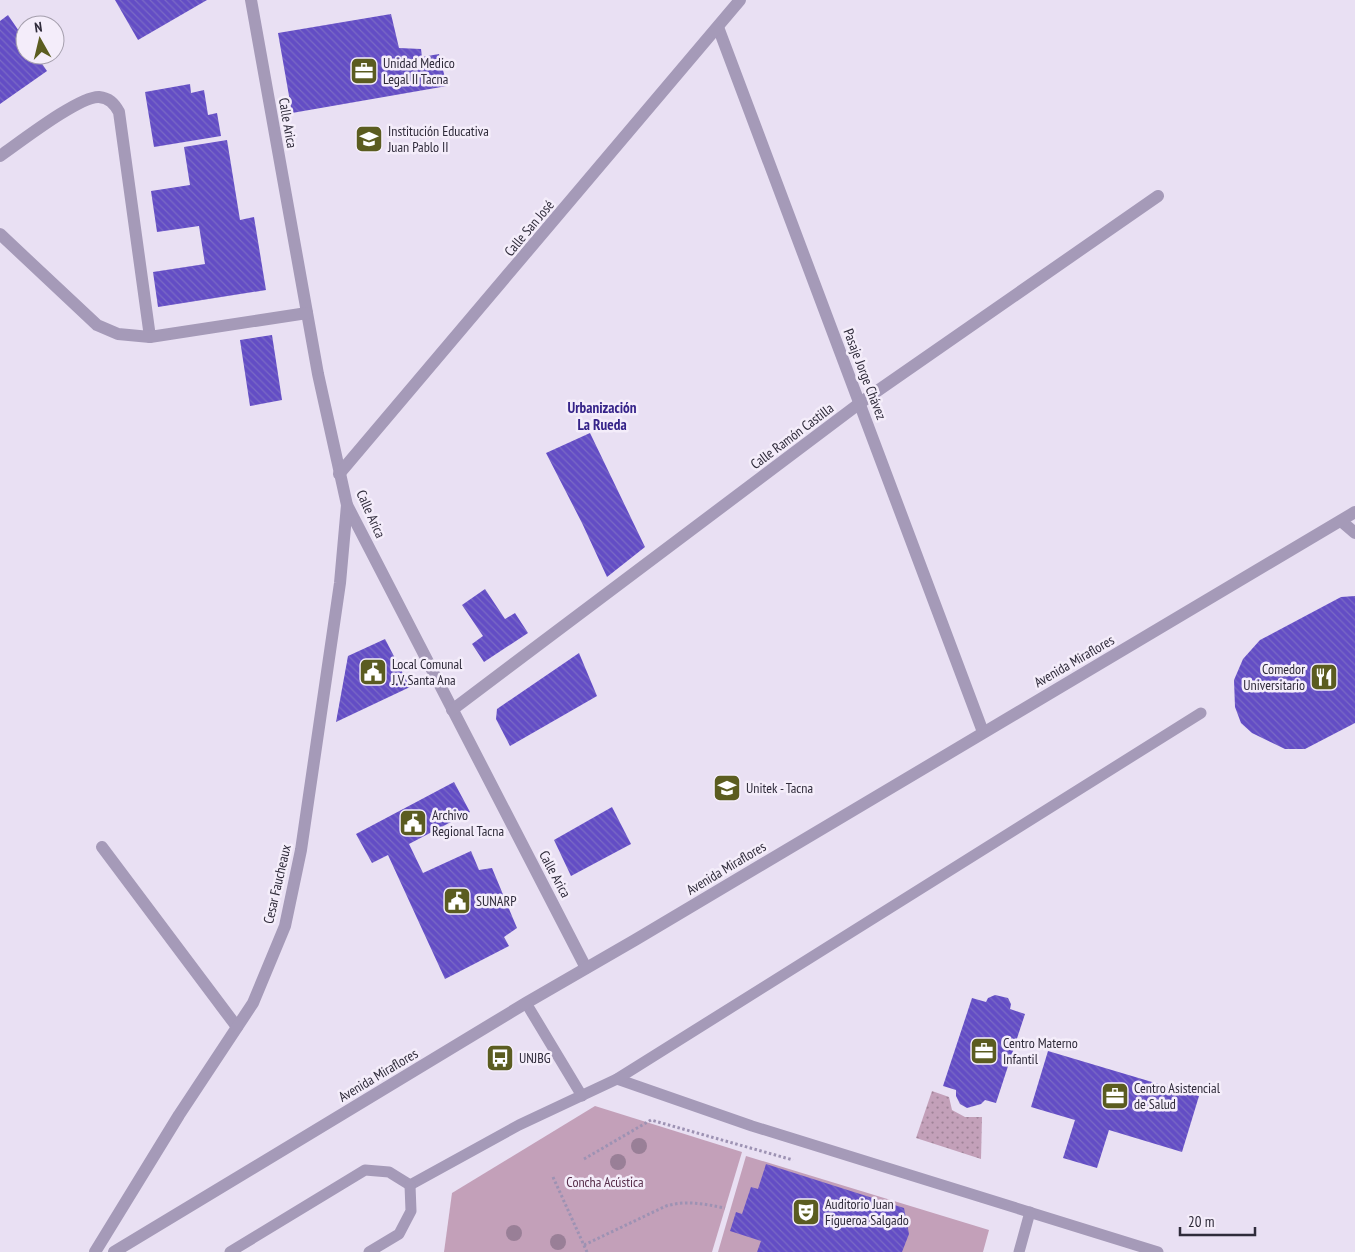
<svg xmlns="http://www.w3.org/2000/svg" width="1355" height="1252" font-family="'PT Sans Narrow',sans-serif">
<defs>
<pattern id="grass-dots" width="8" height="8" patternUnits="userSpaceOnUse" patternTransform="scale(1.25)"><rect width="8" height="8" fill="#c3a0b9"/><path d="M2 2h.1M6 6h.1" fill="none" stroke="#9f8397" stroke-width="1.8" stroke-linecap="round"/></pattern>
<pattern id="building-back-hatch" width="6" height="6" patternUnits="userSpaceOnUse" patternTransform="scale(1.25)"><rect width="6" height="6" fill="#634dc5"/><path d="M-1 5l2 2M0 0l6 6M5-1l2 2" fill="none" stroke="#7a6ac5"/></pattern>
</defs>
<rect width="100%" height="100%" fill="#e9e0f3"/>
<polygon fill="url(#grass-dots)" points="932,1091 949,1097 952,1110 965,1117 982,1117 981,1159 916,1138"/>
<g fill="#c3a0b9">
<polygon points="595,1106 742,1152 712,1252 444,1252 452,1193"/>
<polygon points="746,1156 989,1230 983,1252 718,1252"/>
</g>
<g fill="url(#building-back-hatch)">
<polygon points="115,0 207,0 138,40"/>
<polygon points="391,14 399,48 421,49 422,57 439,54 447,86 292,113 278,33"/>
<polygon points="8,15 25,40 25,55 36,55 47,71 0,104 0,21"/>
<polygon points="190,84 191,93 204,90 208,115 217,113 221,136 154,147 145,92"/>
<polygon points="227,140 240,220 254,217 266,290 158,307 153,272 205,264 199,226 157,232 151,191 190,185 184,147"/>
<polygon points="272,335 282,400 250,406 240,340"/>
<polygon points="590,433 645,547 607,577 582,523 546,453"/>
<polygon points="485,589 505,619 515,613 528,633 484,662 472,644 483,636 462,605"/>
<polygon points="1355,596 1355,723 1305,749 1285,749 1252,733 1241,723 1235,707 1234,680 1243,659 1260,640 1341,597"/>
<polygon points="385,639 410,687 336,722 348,656"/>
<polygon points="579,653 597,696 510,746 496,719 497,709"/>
<polygon points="454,782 470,812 409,844 423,873 471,851 479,870 492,868 517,928 504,937 509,946 445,979 388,855 372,863 356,834"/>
<polygon points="612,807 631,844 571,876 554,840"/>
<polygon points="995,995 1008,998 1011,1004 1010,1009 1025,1014 996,1103 985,1100 981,1104 967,1108 960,1104 956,1096 956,1090 943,1086 972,998 986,1002 988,998"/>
<polygon points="1048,1051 1199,1096 1182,1152 1109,1130 1097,1168 1063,1158 1075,1120 1031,1107"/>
<polygon points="766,1164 904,1208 909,1234 902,1252 757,1252 761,1241 730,1231 736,1212 742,1214 751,1187 758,1189"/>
</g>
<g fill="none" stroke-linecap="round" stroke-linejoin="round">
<g stroke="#9d92b3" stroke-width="3" stroke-dasharray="2.5 2.5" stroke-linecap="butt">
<polyline points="584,1159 651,1120 793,1160"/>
<polyline points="553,1177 587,1252"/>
<path d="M584,1245l82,-39c21,-6 38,-2 59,2"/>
</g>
<g stroke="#a59ab8" stroke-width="11">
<polyline points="526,1003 582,1096"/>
<polyline points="617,1079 752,1126 1158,1252"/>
<polyline points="410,1185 519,1125 617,1079 1201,713"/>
<polyline points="230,1252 365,1170 389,1172 410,1185"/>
<polyline points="369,1252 399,1234 411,1211 410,1185"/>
<polyline points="1019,1252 1030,1212"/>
</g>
<g stroke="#a59ab8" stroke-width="12">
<polyline points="251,0 318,374 347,505 586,968"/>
<polyline points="718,27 983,732"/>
<path d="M0,156c19,-13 79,-60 99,-59 10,1 15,6 20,15l31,225"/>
<polyline points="0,234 97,325 118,334 150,337 307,313"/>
<polyline points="339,474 740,0"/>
<polyline points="1341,521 1355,533"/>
<polyline points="452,710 860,403 1158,196"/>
<polyline points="102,847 237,1027"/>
<polyline points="95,1252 179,1115 253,1003 285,926 301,850 340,583 347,505"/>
</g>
<polyline stroke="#a59ab8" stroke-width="12" points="114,1252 526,1003 635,940 1355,512"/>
</g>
<g fill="#997f97">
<circle cx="639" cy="1146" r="8"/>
<circle cx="618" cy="1162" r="8"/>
<circle cx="514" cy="1233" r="8"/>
<circle cx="558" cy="1242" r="8"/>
</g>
<defs>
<g id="office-square" transform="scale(1.4375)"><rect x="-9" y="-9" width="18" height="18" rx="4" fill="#5b5c20" stroke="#f4edfa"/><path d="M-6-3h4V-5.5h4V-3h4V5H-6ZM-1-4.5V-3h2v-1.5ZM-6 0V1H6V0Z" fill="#fff"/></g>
<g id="school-square" transform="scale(1.4375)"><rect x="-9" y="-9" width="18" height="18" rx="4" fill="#5b5c20" stroke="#f4edfa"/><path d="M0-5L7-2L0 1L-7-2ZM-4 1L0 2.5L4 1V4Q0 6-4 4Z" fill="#fff"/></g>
<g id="civic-square" transform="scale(1.4375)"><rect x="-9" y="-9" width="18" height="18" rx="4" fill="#5b5c20" stroke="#f4edfa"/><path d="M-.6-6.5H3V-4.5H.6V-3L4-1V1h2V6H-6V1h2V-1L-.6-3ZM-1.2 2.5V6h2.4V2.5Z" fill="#fff"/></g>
<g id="restaurant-square" transform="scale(1.4375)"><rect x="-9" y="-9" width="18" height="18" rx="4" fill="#5b5c20" stroke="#f4edfa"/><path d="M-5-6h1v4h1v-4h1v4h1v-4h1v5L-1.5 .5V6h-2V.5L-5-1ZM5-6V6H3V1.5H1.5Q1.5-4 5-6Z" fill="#fff"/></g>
<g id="bus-square" transform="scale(1.4375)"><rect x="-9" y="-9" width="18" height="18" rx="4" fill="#5b5c20" stroke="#f4edfa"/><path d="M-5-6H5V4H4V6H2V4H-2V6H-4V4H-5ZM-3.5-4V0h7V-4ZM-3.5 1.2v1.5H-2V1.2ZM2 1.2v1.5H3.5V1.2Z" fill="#fff"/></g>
<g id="theatre-square" transform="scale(1.4375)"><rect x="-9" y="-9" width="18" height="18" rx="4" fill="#5b5c20" stroke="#f4edfa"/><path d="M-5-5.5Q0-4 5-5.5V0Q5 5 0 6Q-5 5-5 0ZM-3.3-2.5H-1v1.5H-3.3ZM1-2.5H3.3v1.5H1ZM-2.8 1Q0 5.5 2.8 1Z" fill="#fff"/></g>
</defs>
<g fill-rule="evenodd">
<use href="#office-square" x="364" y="71"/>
<use href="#school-square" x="369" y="139"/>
<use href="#civic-square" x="373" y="672"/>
<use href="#restaurant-square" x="1324" y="677"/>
<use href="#school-square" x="727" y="788"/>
<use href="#civic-square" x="413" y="823"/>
<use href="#civic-square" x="457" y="901"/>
<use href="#office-square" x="984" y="1051"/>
<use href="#bus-square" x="500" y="1058"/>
<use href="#office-square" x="1115" y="1096"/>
<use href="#theatre-square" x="806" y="1212"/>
</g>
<g text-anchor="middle" stroke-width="5" stroke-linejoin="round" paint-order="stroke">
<g font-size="14" fill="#2f2b3a" stroke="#f4edfa" text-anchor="start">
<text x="383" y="68">Unidad Medico<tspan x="383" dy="16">Legal II Tacna</tspan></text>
<text x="388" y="136">Institución Educativa<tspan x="388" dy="16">Juan Pablo II</tspan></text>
<text x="392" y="669">Local Comunal<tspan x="392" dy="16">J.V. Santa Ana</tspan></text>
<text x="1305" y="674" text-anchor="end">Comedor<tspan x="1305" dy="16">Universitario</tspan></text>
<text x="746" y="793">Unitek - Tacna</text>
<text x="432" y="820">Archivo<tspan x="432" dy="16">Regional Tacna</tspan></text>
<text x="476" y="906">SUNARP</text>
<text x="1003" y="1048">Centro Materno<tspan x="1003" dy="16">Infantil</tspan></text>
<text x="519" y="1063">UNJBG</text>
<text x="1134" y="1093">Centro Asistencial<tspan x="1134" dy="16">de Salud</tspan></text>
<text x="825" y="1209">Auditorio Juan<tspan x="825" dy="16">Figueroa Salgado</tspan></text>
</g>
<g font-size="14" fill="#2f2b3a" stroke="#f4edfa">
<text transform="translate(288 123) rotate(80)" y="5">Calle Arica</text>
<text transform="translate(529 228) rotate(-50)" y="5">Calle San José</text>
<text transform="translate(865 374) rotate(69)" y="5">Pasaje Jorge Chávez</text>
<text transform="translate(792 436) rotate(-37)" y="5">Calle Ramón Castilla</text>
<text transform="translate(371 514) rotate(66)" y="5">Calle Arica</text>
<text transform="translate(1074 661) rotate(-30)" y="5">Avenida Miraflores</text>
<text transform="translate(726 868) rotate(-31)" y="5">Avenida Miraflores</text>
<text transform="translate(555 874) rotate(62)" y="5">Calle Arica</text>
<text transform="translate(277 884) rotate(-77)" y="5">Cesar Faucheaux</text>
<text transform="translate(378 1075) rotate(-31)" y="5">Avenida Miraflores</text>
</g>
<g font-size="14" fill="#582f4b" stroke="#f4edfa">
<text x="605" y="1187">Concha Acústica</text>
</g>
<g font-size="15" font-weight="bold" fill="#362489" stroke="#f4edfa">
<text x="602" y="413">Urbanización<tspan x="602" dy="17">La Rueda</tspan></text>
</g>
</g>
<g transform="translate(40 40) rotate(352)"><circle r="24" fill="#f4edfa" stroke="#a59fad"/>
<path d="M0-4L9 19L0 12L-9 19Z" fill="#5b5c20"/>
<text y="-8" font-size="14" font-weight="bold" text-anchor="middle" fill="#2f2b3a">N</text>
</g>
<path d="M1180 1227v8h75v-8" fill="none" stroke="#2f2b3a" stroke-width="2.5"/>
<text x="1188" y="1227" font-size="15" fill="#2f2b3a" stroke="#f4edfa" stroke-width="4" paint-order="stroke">20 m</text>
</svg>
